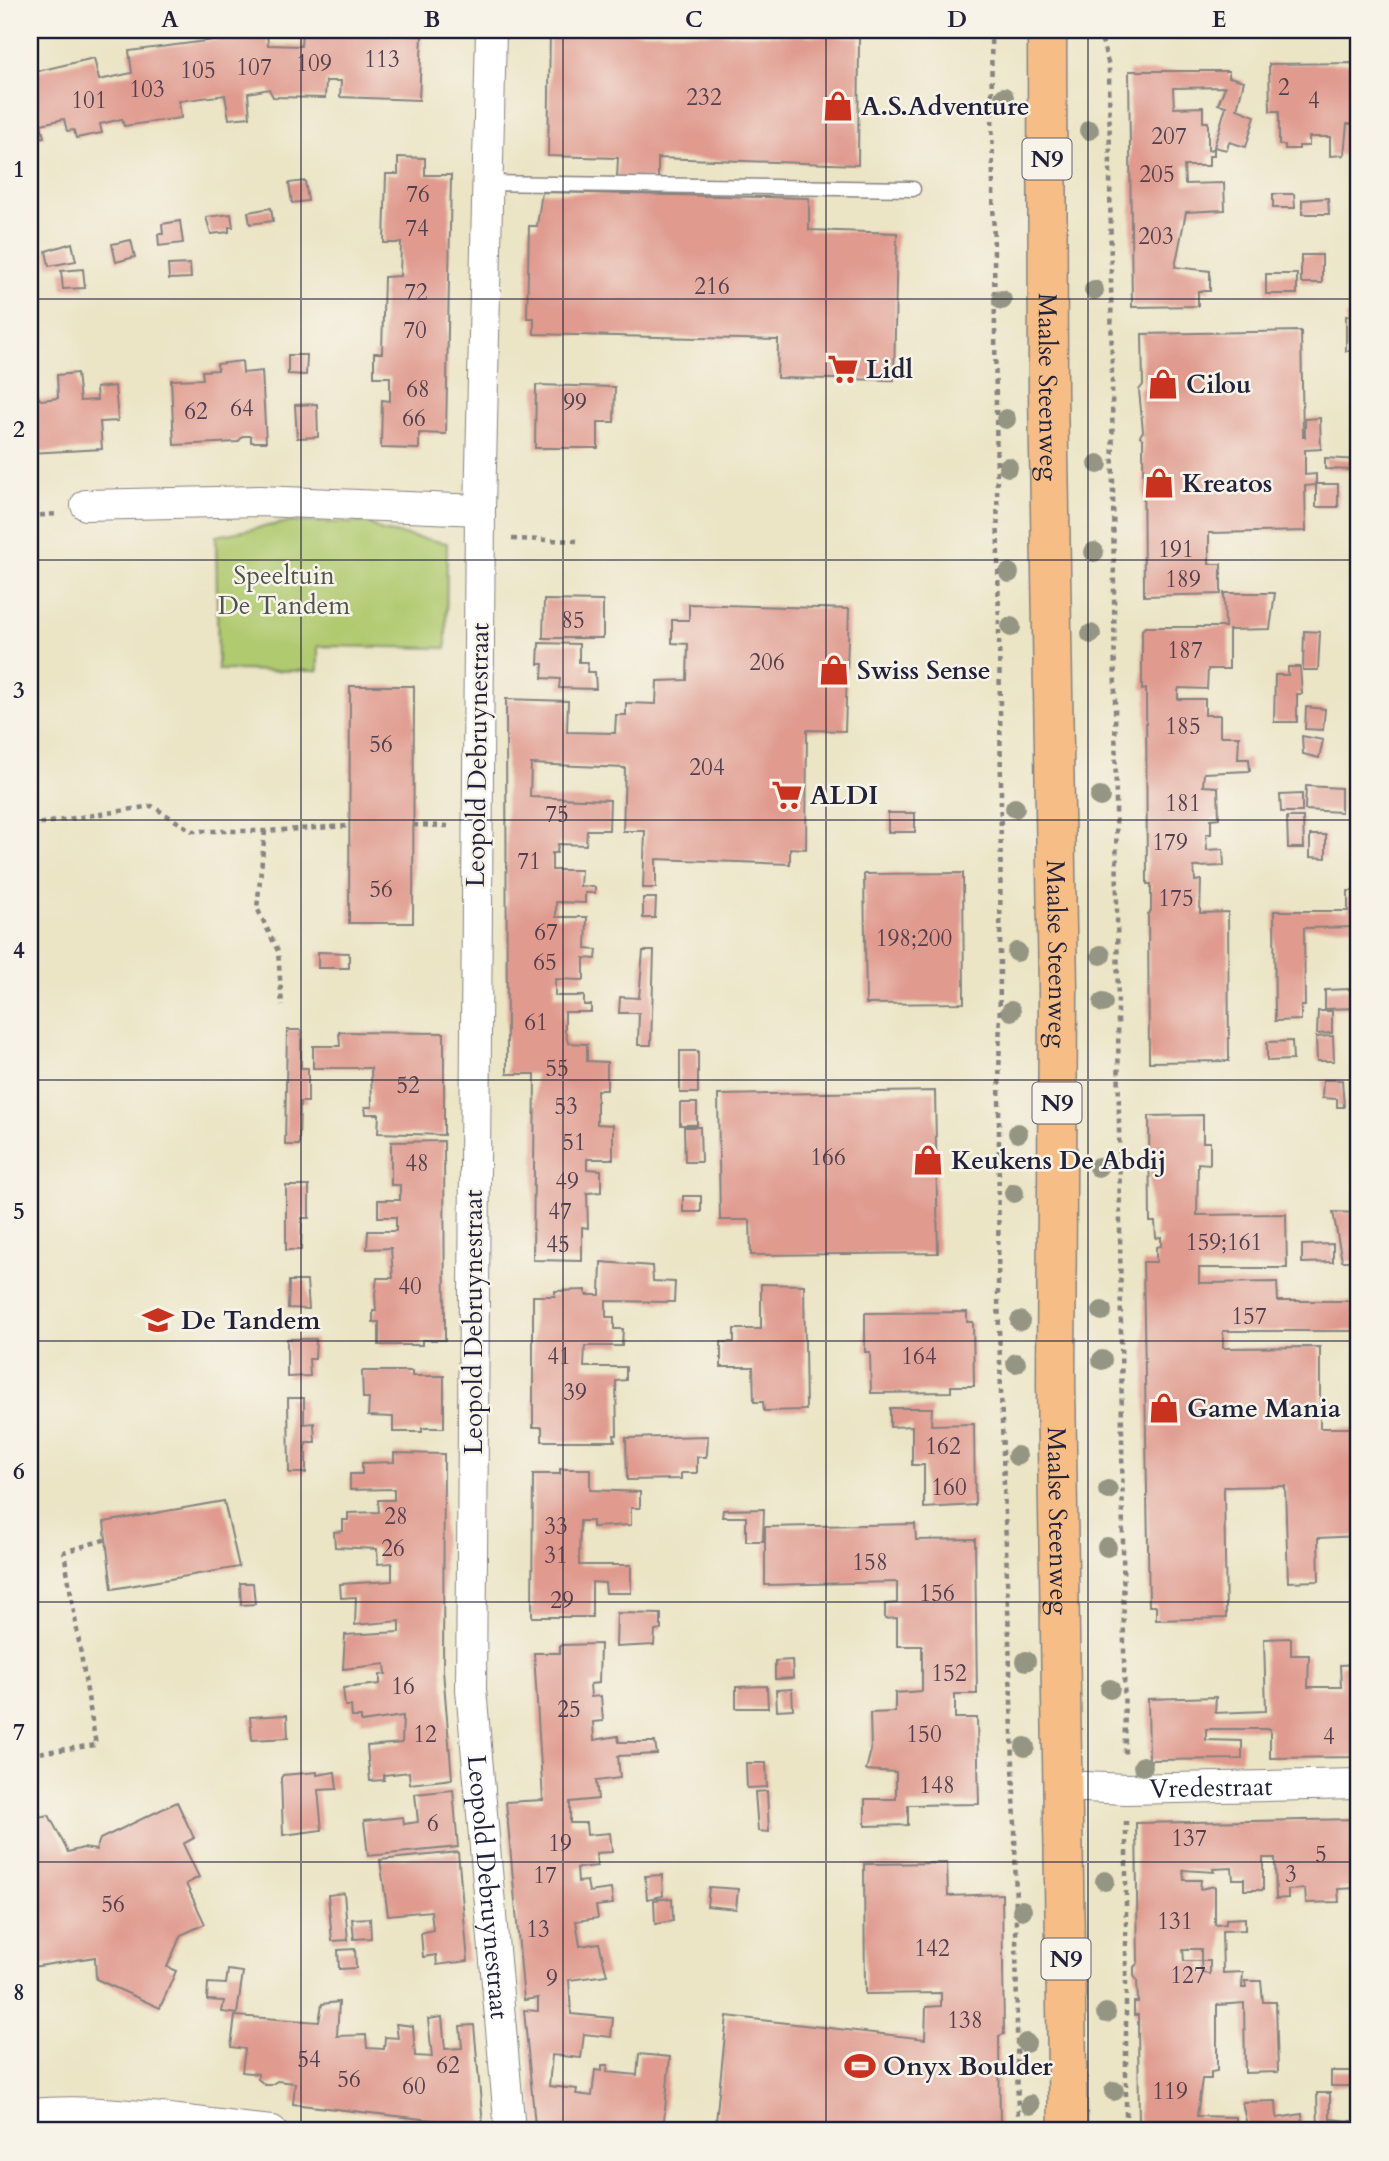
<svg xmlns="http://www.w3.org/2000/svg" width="1389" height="2161" font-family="Cardo,serif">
<rect width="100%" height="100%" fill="#f7f3e8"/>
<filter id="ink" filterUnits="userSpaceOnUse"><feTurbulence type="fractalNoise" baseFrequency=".0143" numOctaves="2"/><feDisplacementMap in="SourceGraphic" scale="14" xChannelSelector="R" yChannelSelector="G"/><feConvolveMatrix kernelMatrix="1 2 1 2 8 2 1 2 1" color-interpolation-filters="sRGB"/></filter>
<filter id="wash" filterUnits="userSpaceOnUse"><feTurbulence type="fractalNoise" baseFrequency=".00686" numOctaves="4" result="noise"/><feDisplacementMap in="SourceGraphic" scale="28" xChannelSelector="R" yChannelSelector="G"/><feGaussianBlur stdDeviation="1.57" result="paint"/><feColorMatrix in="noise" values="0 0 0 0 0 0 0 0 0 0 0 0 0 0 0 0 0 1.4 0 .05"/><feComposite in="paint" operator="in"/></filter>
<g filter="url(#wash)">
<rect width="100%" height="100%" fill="#ebe4c5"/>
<polygon fill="#b0ca70" stroke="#697656" stroke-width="2" points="289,522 369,523 382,531 447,543 446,648 318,646 318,671 218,670 216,536"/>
<g id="blocks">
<g fill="#e09a8e" fill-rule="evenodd">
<polygon points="550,30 859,37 858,165 658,158 658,179 617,178 618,158 548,156"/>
<polygon points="302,31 422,36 419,100 340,97 341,81 326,81 325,98 273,97 269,89 248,93 250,117 229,119 225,95 179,101 181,118 124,126 122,119 100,124 102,133 76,138 74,130 67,131 64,119 41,124 44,137 30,140 30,73 94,58 99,80 132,73 129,51 267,33 268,45 301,46"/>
<polygon points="1359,63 1359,124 1347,124 1344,155 1330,156 1330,137 1309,137 1309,146 1299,146 1299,149 1285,149 1285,145 1279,145 1279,111 1270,111 1269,64"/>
<polygon points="1129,71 1229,71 1229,77 1244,81 1237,109 1255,116 1246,147 1229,142 1227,150 1214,147 1226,106 1218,104 1225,87 1173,88 1174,108 1203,107 1203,122 1208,122 1208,150 1214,149 1214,156 1209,156 1209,166 1184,166 1185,184 1224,183 1225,210 1186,212 1175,267 1210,271 1210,291 1198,291 1198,306 1132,307"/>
<polygon points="398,157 425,158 425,175 451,175 446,434 419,433 419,449 381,448 382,400 390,401 390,377 374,377 374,353 382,353 384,277 400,276 401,243 384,243 386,174 398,174"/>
<polygon points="305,181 308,201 292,203 289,183"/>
<polygon points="542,192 809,198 809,230 897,233 894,380 777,378 778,340 534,334 534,318 527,318 529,226 537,226"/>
<polygon points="1273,194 1294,194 1295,208 1273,208"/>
<polygon points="1328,198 1329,214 1302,214 1302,200"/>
<polygon points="271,208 273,221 250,224 248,212"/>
<polygon points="231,214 233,227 229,227 229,232 211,234 206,217"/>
<polygon points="180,221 183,243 159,246 158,234 163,234 162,224"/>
<polygon points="131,240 135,257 116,262 112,244"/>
<polygon points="72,243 76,261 49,266 46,251"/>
<rect x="1301" y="255" width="21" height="28"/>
<polygon points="190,264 191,278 169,279 168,265"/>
<polygon points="83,269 85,288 63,289 61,271"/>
<rect x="1266" y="274" width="31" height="20"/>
<polygon points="1359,315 1359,351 1346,351 1346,316"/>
<polygon points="1301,331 1303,437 1305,437 1305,419 1320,418 1321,449 1305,450 1305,475 1316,474 1316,484 1338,484 1338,507 1316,507 1316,485 1305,486 1306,531 1209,533 1209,564 1221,564 1221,594 1144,596 1143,439 1140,436 1143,431 1139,390 1143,385 1142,334"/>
<polygon points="288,355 307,355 306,375 288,374"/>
<polygon points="242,361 243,373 262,371 266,442 251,442 251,436 243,436 238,442 174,445 171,380 203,379 202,371 218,370 217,364"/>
<polygon points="77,373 80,401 97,400 96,388 115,386 118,421 100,422 102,449 30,453 30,389 41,400 58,398 57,375"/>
<polygon points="536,385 615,387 614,422 598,422 598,448 535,448"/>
<polygon points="317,404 318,437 297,438 295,405"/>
<polygon points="1325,458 1359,460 1359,470 1325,469"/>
<polygon points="1224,593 1275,593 1270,629 1229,630 1229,669 1208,669 1207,689 1179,688 1178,691 1178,699 1205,699 1205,715 1220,715 1220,736 1239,736 1238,759 1249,759 1250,771 1204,773 1203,786 1218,787 1219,818 1211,819 1211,834 1206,834 1207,850 1223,849 1224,866 1194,867 1195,881 1201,880 1200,913 1228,912 1229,1061 1149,1062 1148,914 1151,911 1151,884 1147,884 1146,696 1146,689 1142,690 1142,630 1145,627 1225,627"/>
<polygon points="544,600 603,601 603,638 543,638"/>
<polygon points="689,604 849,609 845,731 807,730 806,849 790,848 790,864 656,859 656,888 643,888 645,831 623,831 625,768 531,764 530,797 610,800 609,830 587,830 586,845 558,844 557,853 552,853 552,870 581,870 580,886 595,887 595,893 585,893 585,903 556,902 556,917 587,917 586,949 597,950 596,959 584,958 584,980 555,979 555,996 584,996 584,1005 591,1005 591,1012 565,1012 565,1031 568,1043 587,1044 587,1061 607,1062 607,1090 597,1090 597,1124 613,1125 613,1159 587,1159 587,1169 601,1170 601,1192 587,1193 588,1228 582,1227 582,1261 533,1260 535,1074 507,1074 506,699 568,701 567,732 615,733 616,715 626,715 626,703 656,704 657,681 687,680 688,644 672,643 672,620 689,620"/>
<polygon points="1304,631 1320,632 1318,670 1303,670"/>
<polygon points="539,643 579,644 579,662 588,662 587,672 595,672 596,689 559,688 560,679 542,678 543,664 538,664"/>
<polygon points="1288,667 1300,667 1302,694 1297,694 1297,722 1274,722 1275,675 1288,675"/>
<polygon points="350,686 414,686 413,923 349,923"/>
<polygon points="1306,707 1325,709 1323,730 1305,729"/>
<polygon points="1302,736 1323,740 1319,758 1303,754"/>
<polygon points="1306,786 1341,788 1341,812 1305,810"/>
<polygon points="1302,794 1302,812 1281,812 1280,795"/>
<rect x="888" y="813" width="27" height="19"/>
<polygon points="1287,817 1303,817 1304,848 1288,848"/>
<polygon points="1310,835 1326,835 1326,858 1310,857"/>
<polygon points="963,873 964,1003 866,1004 864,874"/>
<polygon points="1348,891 1359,891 1359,927 1304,928 1305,1006 1301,1006 1301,1020 1275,1021 1274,911 1348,911"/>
<polygon points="643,898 656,898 655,918 643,918"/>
<polygon points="643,951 654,951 651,1045 638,1045 639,1013 619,1013 620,997 639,998"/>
<polygon points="318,952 349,953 349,968 318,968"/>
<polygon points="1350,989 1359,991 1359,1008 1325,1009 1325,990"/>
<polygon points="1318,1011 1332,1011 1332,1033 1317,1034"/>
<polygon points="287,1030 301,1030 301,1068 308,1068 308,1102 300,1102 299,1145 285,1145"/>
<polygon points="339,1032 444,1033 444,1135 378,1133 379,1114 366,1114 365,1107 372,1107 371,1068 313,1068 313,1046 340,1046"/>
<polygon points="1333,1036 1334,1061 1317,1061 1316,1037"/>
<polygon points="1292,1041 1293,1060 1267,1061 1267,1042"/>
<rect x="680" y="1051" width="18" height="42"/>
<polygon points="1323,1080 1342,1080 1344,1107 1337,1107 1337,1099 1322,1098"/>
<polygon points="935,1091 938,1253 751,1255 750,1220 720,1220 718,1095"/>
<rect x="680" y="1103" width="17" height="22"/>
<polygon points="1203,1115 1203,1142 1210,1142 1210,1164 1198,1163 1197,1215 1286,1214 1287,1268 1199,1268 1199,1283 1277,1282 1278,1301 1351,1301 1357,1331 1223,1331 1223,1348 1320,1347 1320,1428 1359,1428 1359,1536 1318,1538 1319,1581 1288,1582 1285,1486 1224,1487 1226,1618 1156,1620 1156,1606 1149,1606 1143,1262 1156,1262 1156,1247 1161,1246 1161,1237 1156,1238 1155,1222 1150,1222 1149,1116"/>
<polygon points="684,1127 700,1127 701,1162 685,1162"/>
<polygon points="444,1141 445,1340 422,1340 422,1345 379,1345 379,1322 373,1322 373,1311 376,1311 375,1294 377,1278 393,1278 391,1248 367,1249 368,1231 396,1231 396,1217 378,1217 378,1200 400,1200 400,1185 391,1185 391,1142"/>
<polygon points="286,1186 309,1186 309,1218 302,1218 301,1250 286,1250"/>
<rect x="683" y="1196" width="18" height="16"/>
<polygon points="1333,1212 1359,1213 1359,1261 1342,1261"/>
<polygon points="1333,1244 1333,1262 1302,1263 1302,1245"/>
<polygon points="601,1262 652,1266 653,1281 675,1282 674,1302 606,1301 606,1317 614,1317 614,1329 623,1329 622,1346 585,1346 584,1367 626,1367 626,1380 616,1381 617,1435 614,1435 615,1441 542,1441 542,1427 533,1427 533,1296 555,1296 555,1291 586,1290 586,1295 600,1295"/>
<polygon points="289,1281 307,1281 309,1309 288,1308"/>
<polygon points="761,1284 804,1285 806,1410 764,1411 763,1402 754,1402 753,1367 721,1367 721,1342 734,1342 734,1329 761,1329"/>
<polygon points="967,1312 967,1322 973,1322 974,1386 951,1386 951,1392 871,1393 870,1352 865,1352 865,1313"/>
<polygon points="287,1339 316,1339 315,1359 309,1359 310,1376 287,1377"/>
<polygon points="362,1371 412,1371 412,1376 444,1376 444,1428 422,1428 422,1432 393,1432 393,1417 368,1416 369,1398 363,1398"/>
<polygon points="288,1398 304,1398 304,1424 314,1423 315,1442 306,1442 306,1473 289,1473"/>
<polygon points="890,1408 932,1408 931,1425 974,1424 975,1505 924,1508 924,1465 912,1465 912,1426 890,1427"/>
<polygon points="708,1436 707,1454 706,1457 697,1457 697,1473 681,1473 681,1479 627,1480 626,1438"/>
<polygon points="394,1453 444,1454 443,1670 452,1779 410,1784 409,1772 384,1775 384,1780 370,1781 367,1746 402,1743 403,1716 361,1722 361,1717 352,1717 351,1706 345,1706 343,1688 380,1684 380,1675 386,1674 385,1664 343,1669 345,1635 400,1632 400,1621 355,1625 356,1597 341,1598 340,1584 392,1581 392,1563 378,1564 377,1549 335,1547 334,1532 343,1531 343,1520 348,1520 348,1513 379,1512 378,1500 394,1500 394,1489 350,1490 350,1474 362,1474 362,1463 394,1462"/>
<polygon points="560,1469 590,1469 590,1490 640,1492 640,1508 631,1508 631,1525 592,1527 592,1521 580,1521 579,1565 631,1565 631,1593 606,1593 605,1583 592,1582 592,1617 532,1617 533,1474 560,1474"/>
<polygon points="224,1501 239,1567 112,1589 104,1522"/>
<polygon points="764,1509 763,1541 746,1541 746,1517 722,1517 723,1510"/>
<polygon points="915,1524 916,1540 975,1539 977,1694 955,1694 955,1718 977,1718 979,1804 908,1805 908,1825 865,1826 865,1799 896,1799 896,1772 866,1770 871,1750 870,1713 895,1712 895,1693 922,1691 922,1646 897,1646 897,1618 885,1619 885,1604 897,1603 897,1582 765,1585 765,1527"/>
<polygon points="240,1583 253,1583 255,1604 241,1605"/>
<polygon points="617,1613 661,1614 661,1630 655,1631 654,1645 616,1647"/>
<polygon points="1291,1638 1291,1655 1309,1655 1308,1687 1341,1687 1340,1665 1357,1664 1359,1757 1270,1758 1270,1729 1206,1729 1206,1740 1242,1741 1242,1759 1149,1760 1148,1699 1216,1697 1215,1713 1266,1711 1264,1639"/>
<polygon points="600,1644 599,1683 590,1684 591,1697 601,1696 603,1721 593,1722 594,1740 618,1736 619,1742 655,1742 657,1754 618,1756 620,1778 596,1781 598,1799 570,1802 570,1823 586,1823 587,1835 610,1833 612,1852 596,1853 597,1866 577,1868 578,1882 587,1881 589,1892 611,1889 613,1904 596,1906 598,1918 576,1921 580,1946 599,1943 607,1975 569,1980 571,2014 613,2018 611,2037 584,2034 581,2058 552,2055 549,2086 577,2089 576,2094 592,2096 595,2070 602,2071 602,2065 608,2065 607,2072 637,2075 639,2054 670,2057 663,2131 540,2131 535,2125 524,2010 538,2011 538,1998 524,2000 506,1802 543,1800 534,1653 560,1653 560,1645"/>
<polygon points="792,1660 793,1678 775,1679 775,1661"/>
<polygon points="767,1686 768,1708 736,1708 736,1687"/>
<polygon points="792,1689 793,1709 777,1710 776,1690"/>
<polygon points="287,1715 288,1738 252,1740 250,1717"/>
<polygon points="746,1763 766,1763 767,1787 747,1788"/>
<polygon points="317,1772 317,1775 335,1772 337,1789 318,1790 322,1830 283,1835 281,1778 283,1775"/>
<polygon points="453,1790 458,1847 368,1856 364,1821 403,1817 404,1824 418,1822 415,1794"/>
<polygon points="767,1791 769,1832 758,1831 755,1792"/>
<polygon points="177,1802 194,1838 183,1844 199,1877 186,1884 205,1924 181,1935 167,1967 176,1971 160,2008 96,1979 95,1957 32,1967 30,1818 49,1815 68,1852 83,1848 96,1850 100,1839"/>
<path d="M1359,1819v69l-21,1 1,13 -33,1 -1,-14 -17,1v8l-12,1 -1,-41h-12v32h-19v-11h-11l-1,-11 -19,1 1,3 -31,-2 1,10h17l-1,9 15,-3v39l11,-1v-5l19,-1v12l-23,1 1,42 20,-1 -1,16h4l-1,-7h16l2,21h13l2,70 -33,1 -1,-70 -27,2v66l-6,1v7h-9l-5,37 39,1v14h-97l-1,-116h-4v-13h4l-1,-22 -3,-4v-9l4,-4 -2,-140zM1183,1949h18v12h9v13l-8,-1 -1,-12h-17z"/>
<polygon points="458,1852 468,1961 437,1965 436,1955 423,1957 421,1933 433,1930 431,1911 388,1915 380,1860"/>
<polygon points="947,1863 948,1896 1002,1894 1004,2034 999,2036 1000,2131 715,2131 727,2016 925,2039 926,2007 941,2006 941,1993 865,1994 864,1864"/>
<polygon points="662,1875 663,1896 647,1899 645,1876"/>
<polygon points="709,1887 738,1889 736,1909 707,1906"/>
<polygon points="344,1893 348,1940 332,1941 328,1895"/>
<polygon points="672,1898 673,1921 655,1924 654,1900"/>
<polygon points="370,1918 371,1938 354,1939 352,1919"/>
<polygon points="355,1949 356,1968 339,1969 338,1950"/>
<polygon points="228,1970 243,1972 237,2014 222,2012 224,2001 207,2000 208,1983 226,1984"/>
<polygon points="339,2002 337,2036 366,2035 367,2048 384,2049 385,2037 398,2038 396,2024 413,2026 415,2056 432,2057 428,2019 442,2017 445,2049 462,2048 460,2026 474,2025 483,2126 293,2104 295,2083 277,2081 271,2085 265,2085 258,2079 258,2074 242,2072 245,2049 231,2047 235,2016 319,2022 322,2004"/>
<rect x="1331" y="2071" width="28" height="15"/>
<polygon points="1317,2093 1330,2093 1330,2119 1359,2122 1359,2131 1318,2131"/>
<polygon points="1276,2101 1277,2118 1302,2114 1303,2131 1248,2131 1242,2102"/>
</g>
</g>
</g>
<g filter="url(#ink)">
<use href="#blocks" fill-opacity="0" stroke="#868380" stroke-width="2"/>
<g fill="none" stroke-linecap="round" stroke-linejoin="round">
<g stroke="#868380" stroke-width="17">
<polyline id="service" points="487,183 913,189"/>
</g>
<g stroke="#868380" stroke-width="32">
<g id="minor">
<path id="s1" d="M491,30l-11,480 -9,1179 39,442"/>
<polyline points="86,505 260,501 480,510"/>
<path id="s2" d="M1064,1786l62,3 233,-5"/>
<path d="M30,2114c79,-7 163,9 242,17"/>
</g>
</g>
<g stroke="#868380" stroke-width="41">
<g id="primary">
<path id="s3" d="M1047,30l1,361 10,598 -2,396 12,746"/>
</g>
</g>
<g stroke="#868380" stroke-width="4.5" stroke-dasharray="5 5" stroke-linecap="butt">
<polyline points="991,30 1001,785 998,1298 1015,1826 1018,2131"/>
<polyline points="1099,30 1109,66 1125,1756"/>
<polyline points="30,516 57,514"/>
<polyline points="512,539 581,541"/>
<polyline points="30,825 152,806 192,831 265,831 349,826"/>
<polyline points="413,825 448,826"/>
<polyline points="265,831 257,908 278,951 282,1006"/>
<polyline points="30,1754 96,1745 64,1552 107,1539"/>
<polyline points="1126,1821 1126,2131"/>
</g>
<use href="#service" stroke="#fff" stroke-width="14"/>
<use href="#minor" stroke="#fff" stroke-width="30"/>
<use href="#primary" stroke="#f6be86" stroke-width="38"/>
</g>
<g fill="#949582">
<circle cx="1004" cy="97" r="10"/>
<circle cx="1089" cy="130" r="10"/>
<circle cx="1094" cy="290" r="10"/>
<circle cx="1002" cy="300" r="10"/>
<circle cx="1006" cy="419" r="10"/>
<circle cx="1098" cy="464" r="10"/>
<circle cx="1008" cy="467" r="10"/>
<circle cx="1094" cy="552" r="10"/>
<circle cx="1009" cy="573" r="10"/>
<circle cx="1011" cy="627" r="10"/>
<circle cx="1091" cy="634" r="10"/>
<circle cx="1100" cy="797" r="10"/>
<circle cx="1015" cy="808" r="10"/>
<circle cx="1017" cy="952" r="10"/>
<circle cx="1101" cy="955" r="10"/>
<circle cx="1103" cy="1003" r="10"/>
<circle cx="1011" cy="1011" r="10"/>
<circle cx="1018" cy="1133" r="10"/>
<circle cx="1098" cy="1167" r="10"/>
<circle cx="1014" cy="1193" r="10"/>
<circle cx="1102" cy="1311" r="10"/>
<circle cx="1020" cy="1321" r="10"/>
<circle cx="1102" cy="1360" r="10"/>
<circle cx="1016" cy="1363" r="10"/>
<circle cx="1017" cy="1456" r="10"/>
<circle cx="1108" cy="1490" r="10"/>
<circle cx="1107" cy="1547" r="10"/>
<circle cx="1026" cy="1661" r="10"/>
<circle cx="1110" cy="1689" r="10"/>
<circle cx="1025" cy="1747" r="10"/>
<circle cx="1143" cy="1766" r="10"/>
<circle cx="1105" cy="1881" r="10"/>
<circle cx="1022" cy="1910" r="10"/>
<circle cx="1106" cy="2013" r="10"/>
<circle cx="1026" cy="2043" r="10"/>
<circle cx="1114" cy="2091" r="10"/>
<circle cx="1030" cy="2105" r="10"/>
</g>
</g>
<path fill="none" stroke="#22223b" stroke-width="2" stroke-opacity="0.55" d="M301,30v2101M563,30v2101M826,30v2101M1088,30v2101M30,299h1329M30,560h1329M30,820h1329M30,1080h1329M30,1341h1329M30,1602h1329M30,1862h1329"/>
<defs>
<g id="shop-bare" transform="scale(2.415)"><path d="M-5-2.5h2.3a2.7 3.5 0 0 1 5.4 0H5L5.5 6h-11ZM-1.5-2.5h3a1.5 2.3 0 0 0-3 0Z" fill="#c8321e" stroke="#f7f3e8" stroke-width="2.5" paint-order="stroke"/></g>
<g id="supermarket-bare" transform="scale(2.415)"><path d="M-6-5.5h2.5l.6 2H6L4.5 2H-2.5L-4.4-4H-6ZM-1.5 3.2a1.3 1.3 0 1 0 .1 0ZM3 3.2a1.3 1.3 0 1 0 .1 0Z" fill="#c8321e" stroke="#f7f3e8" stroke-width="2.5" paint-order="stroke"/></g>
<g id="school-bare" transform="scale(2.415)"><path d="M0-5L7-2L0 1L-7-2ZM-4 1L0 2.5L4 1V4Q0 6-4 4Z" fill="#c8321e" stroke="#f7f3e8" stroke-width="2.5" paint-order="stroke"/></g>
<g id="stadium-bare" transform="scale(2.415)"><path d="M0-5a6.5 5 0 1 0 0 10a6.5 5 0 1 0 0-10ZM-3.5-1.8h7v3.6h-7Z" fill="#c8321e" stroke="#f7f3e8" stroke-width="2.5" paint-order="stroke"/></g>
</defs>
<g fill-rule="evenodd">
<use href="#shop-bare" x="838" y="106"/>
<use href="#supermarket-bare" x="843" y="369"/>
<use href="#shop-bare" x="1163" y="384"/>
<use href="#shop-bare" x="1159" y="483"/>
<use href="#shop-bare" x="834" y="670"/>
<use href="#supermarket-bare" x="787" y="795"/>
<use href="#shop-bare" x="928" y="1160"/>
<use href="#school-bare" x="158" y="1320"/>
<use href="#shop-bare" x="1164" y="1408"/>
<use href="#stadium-bare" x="860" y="2066"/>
</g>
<g text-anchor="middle" stroke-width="5" stroke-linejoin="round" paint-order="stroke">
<g font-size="23" fill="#524050">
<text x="382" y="67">113</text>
<text x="314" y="71">109</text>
<text x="254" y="75">107</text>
<text x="198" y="78">105</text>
<text x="1284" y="95">2</text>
<text x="147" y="97">103</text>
<text x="704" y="105">232</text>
<text x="89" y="108">101</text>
<text x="1314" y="108">4</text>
<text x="1169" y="144">207</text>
<text x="1157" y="182">205</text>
<text x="418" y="202">76</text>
<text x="417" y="236">74</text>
<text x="1156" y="244">203</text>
<text x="712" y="294">216</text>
<text x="416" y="300">72</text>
<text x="415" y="338">70</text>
<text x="418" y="397">68</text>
<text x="575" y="410">99</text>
<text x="242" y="416">64</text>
<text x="196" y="419">62</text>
<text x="414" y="426">66</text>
<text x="1176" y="557">191</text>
<text x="1183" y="587">189</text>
<text x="573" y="628">85</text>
<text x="1185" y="658">187</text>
<text x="767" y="670">206</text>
<text x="1183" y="734">185</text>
<text x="381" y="752">56</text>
<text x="707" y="775">204</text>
<text x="1183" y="811">181</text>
<text x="557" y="822">75</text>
<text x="1170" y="850">179</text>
<text x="529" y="869">71</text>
<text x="381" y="897">56</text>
<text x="1176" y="906">175</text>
<text x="546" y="940">67</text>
<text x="914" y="946">198;200</text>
<text x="545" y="970">65</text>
<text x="536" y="1030">61</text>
<text x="557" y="1076">55</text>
<text x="408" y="1093">52</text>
<text x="566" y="1114">53</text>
<text x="574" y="1150">51</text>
<text x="828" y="1165">166</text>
<text x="417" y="1171">48</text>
<text x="567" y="1189">49</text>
<text x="560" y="1219">47</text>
<text x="1224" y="1250">159;161</text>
<text x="558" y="1252">45</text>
<text x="410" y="1294">40</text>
<text x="1249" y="1324">157</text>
<text x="559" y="1364">41</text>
<text x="919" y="1364">164</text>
<text x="575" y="1400">39</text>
<text x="943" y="1454">162</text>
<text x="949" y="1495">160</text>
<text x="396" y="1524">28</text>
<text x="556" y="1534">33</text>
<text x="393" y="1556">26</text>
<text x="556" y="1563">31</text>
<text x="870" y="1570">158</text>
<text x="937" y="1601">156</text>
<text x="562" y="1608">29</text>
<text x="949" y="1681">152</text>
<text x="403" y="1694">16</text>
<text x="569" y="1717">25</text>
<text x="425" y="1742">12</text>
<text x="924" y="1742">150</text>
<text x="1329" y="1744">4</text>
<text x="937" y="1793">148</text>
<text x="433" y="1831">6</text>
<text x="1189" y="1846">137</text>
<text x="560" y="1851">19</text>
<text x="1321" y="1862">5</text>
<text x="1291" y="1882">3</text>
<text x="545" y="1883">17</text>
<text x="113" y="1912">56</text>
<text x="1175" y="1929">131</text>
<text x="538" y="1937">13</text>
<text x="932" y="1956">142</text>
<text x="1188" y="1983">127</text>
<text x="552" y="1986">9</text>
<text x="965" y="2028">138</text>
<text x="309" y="2067">54</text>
<text x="448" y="2073">62</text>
<text x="349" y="2087">56</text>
<text x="414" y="2094">60</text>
<text x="1170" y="2099">119</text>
</g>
<g fill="#f7f3e8" stroke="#62616f" stroke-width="2">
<rect x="1022.5" y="138.5" width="49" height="41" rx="5"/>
<rect x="1032.5" y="1082.5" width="49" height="41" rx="5"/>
<rect x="1041.5" y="1938.5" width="49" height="41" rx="5"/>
</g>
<g font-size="24" font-weight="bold" fill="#22223b">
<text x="1047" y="167">N9</text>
<text x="1057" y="1111">N9</text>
<text x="1066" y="1967">N9</text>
</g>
<g font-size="26" font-weight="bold" fill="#22223b" stroke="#f7f3e8" text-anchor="start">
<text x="861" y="115">A.S.Adventure</text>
<text x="866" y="378">Lidl</text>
<text x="1186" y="393">Cilou</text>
<text x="1182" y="492">Kreatos</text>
<text x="857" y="679">Swiss Sense</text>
<text x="810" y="804">ALDI</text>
<text x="951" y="1169">Keukens De Abdij</text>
<text x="181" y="1329">De Tandem</text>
<text x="1187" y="1417">Game Mania</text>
<text x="883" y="2075">Onyx Boulder</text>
</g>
<g font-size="26" fill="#22223b" stroke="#f7f3e8">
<text dy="9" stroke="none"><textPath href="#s3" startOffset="357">Maalse Steenweg</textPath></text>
<text transform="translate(477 755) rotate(-89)" y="9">Leopold Debruynestraat</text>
<text dy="9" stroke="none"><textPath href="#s3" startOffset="924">Maalse Steenweg</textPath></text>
<text transform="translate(473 1322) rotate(-90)" y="9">Leopold Debruynestraat</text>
<text dy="9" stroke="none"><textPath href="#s3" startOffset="1491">Maalse Steenweg</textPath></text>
<text dy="9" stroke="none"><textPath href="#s2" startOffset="147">Vredestraat</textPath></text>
<text dy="9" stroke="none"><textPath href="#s1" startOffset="1858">Leopold Debruynestraat</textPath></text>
</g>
<g font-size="26" fill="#4d544b" stroke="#f7f3e8">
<text x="284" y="584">Speeltuin<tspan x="284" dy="30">De Tandem</tspan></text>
</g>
</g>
<rect width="1389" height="2161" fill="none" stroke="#f7f3e8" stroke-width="77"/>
<rect x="38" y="38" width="1312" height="2084" fill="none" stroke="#22223b" stroke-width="2.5"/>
<g font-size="23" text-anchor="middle" font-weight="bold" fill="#22223b">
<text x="170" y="27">A</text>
<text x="432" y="27">B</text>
<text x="694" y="27">C</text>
<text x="957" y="27">D</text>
<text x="1219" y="27">E</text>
<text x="19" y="177">1</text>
<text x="19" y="437">2</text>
<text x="19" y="698">3</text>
<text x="19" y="958">4</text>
<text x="19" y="1219">5</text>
<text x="19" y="1479">6</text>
<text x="19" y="1740">7</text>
<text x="19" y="2000">8</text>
</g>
</svg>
